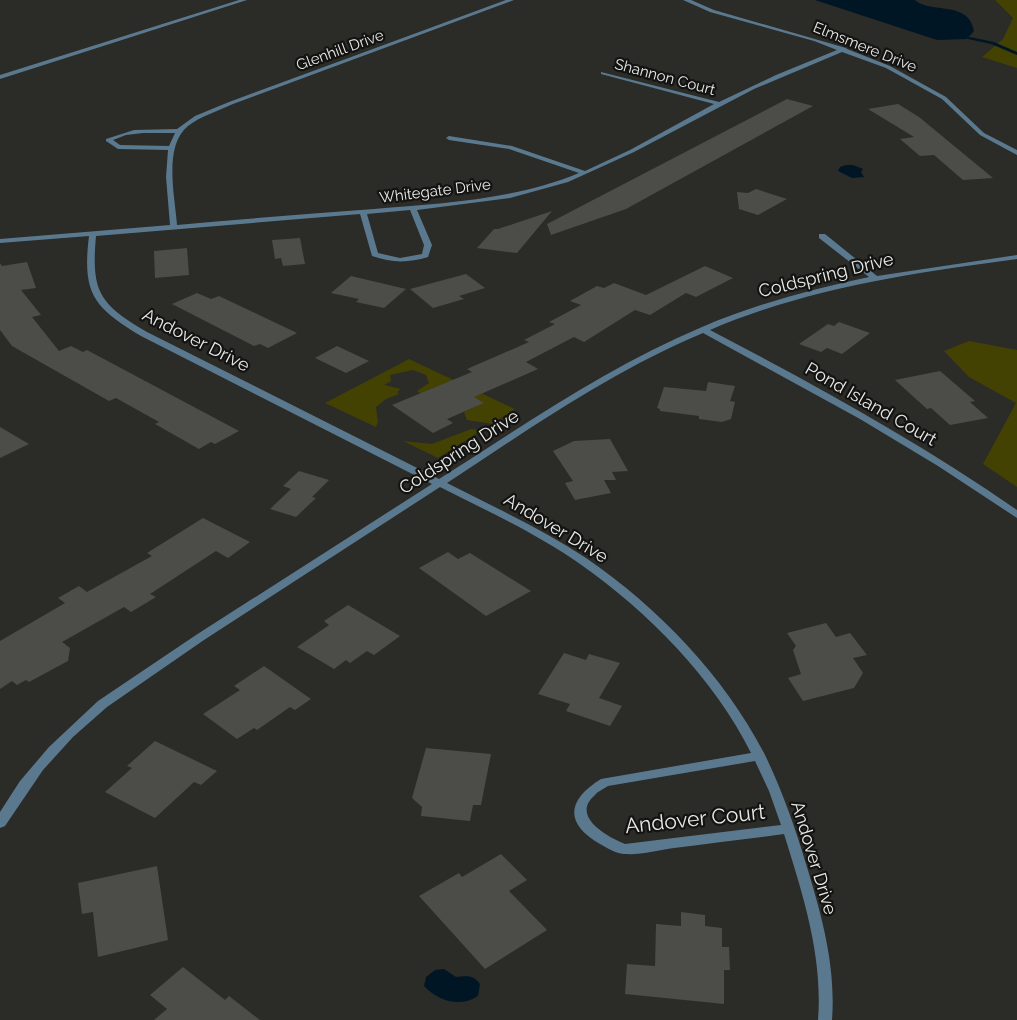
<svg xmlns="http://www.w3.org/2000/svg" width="1017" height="1020" font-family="Raleway,sans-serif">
<rect width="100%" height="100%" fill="#2b2b28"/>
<g fill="#434203">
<polygon points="995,0 1017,0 1017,68 982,57 1003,39 1013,18"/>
<polygon points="969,341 1017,350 1017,487 983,464 1016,403 969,377 944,351"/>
<polygon points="409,359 515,409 492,424 467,420 464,412 483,403 455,386 421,394 417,391 429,383 426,375 413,370 390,375 391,381 384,385 401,389 397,392 399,394 386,399 376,407 378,422 376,427 325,403"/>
<polygon points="471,429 482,430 438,458 403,441 432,444"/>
</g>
<g fill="#001625">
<path d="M815,0h100c15,14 54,0 59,31l-7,8 -30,1z"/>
<polygon points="846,165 853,165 863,169 861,172 864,177 852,178 838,171 840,167"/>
<path d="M444,969l12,8c10,-1 17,-3 24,7l-2,12c-18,12 -40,5 -54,-10l2,-9 9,-7z"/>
</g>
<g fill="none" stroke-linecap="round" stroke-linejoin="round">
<polygon fill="#001625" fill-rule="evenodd" points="970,37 994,42 1017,52 1017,55 991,44 968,39 968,38"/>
</g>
<g fill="#4c4c48">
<polygon points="787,99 813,106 626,209 551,235 547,224"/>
<polygon points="898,104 919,117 993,178 963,180 934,155 920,156 900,139 914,137 868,109"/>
<polygon points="756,189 787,199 758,215 739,209 737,192 748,193"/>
<polygon points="552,211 517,253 477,248 494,229 498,229"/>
<polygon points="300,238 305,264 283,266 281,258 275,259 272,240"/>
<polygon points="187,248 189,275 155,278 154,251"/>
<polygon points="27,262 36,288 21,290 41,315 32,317 59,351 71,346 83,352 87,350 239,431 215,444 211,442 199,449 155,424 159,422 116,398 109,401 12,346 0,330 0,263 2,266"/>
<polygon points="705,266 733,278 696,297 686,293 650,315 635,310 584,342 574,337 526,362 538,369 474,397 484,403 447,419 453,423 433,433 392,405 472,372 467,369 529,342 524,340 555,324 549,322 581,305 570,301 597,286 604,288 614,283 646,295"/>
<polygon points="466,274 485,288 459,296 464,299 433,308 410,289"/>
<polygon points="351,276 406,289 384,308 356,302 359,299 331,293"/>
<polygon points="197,293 211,299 219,296 297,333 268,348 260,344 254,346 172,304"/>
<polygon points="839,322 870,333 842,354 827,348 821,352 799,344 828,324 834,326"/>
<polygon points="337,346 369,361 346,373 315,358"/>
<polygon points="940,371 975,401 970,402 988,418 950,425 931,408 927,409 895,380"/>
<polygon points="708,382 735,386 730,401 735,402 731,419 722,422 699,419 699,416 660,411 660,409 657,408 664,387 706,391"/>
<polygon points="0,427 29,444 0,458"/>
<polygon points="610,439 628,471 612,472 616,480 604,480 611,493 575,500 565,483 573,481 553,451 574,441"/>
<polygon points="299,471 329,480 312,497 316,498 296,517 270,509 291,489 283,486"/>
<polygon points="203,518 250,542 228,558 216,551 150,594 156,597 131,612 124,607 62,642 70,648 68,661 29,682 26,680 17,685 12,681 0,689 0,641 65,603 58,598 79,586 87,592 152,556 147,553"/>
<polygon points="448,552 458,559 470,553 531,591 486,616 419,568"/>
<polygon points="348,605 400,636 374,655 367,651 350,663 346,660 334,669 297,647 329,625 324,621"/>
<polygon points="826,623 836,637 850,633 867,655 853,658 863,673 854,688 803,701 788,678 801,674 793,650 796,646 787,633"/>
<polygon points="564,653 586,660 589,654 620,663 599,698 622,706 610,726 566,711 570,704 538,694"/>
<polygon points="264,666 311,699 295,710 290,707 257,730 254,728 237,739 203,714 240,690 234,686"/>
<polygon points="155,741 217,771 201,785 194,782 155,818 105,792 132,768 127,766"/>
<polygon points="426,748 491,754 481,805 473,805 470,821 421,816 422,807 412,798"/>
<polygon points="501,854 527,880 509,891 547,930 485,969 419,896 459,873 462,877"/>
<polygon points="157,866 168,940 98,957 93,912 82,914 78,883"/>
<polygon points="681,912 705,915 705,926 722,928 722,947 729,947 730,970 724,970 724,1004 625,994 627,964 655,966 656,924 681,926"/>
<polygon points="183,967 225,1000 229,996 260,1020 154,1020 167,1009 150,995"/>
</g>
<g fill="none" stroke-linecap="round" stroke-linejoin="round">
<g fill="#5b798e" fill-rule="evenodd">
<polygon points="239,0 247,0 0,79 0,75"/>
<path d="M506,0h8l-281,104c-15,7 -32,12 -45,22 -25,20 -13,71 -11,99 66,-6 131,-11 197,-16 69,-6 140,-9 205,-36l-70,-24 -60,-9 -3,-2 3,-2 63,10 73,25 45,-21 84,-46 -113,-30v-2l118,30 57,-27 61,-25 -23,-9 -104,-29 -27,-12h8l23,10 132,38 1,1 43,17 56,31 38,36 33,17v5l-37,-20 -38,-36 -56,-31 -44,-16 -88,37 -120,63 -66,30 -58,16 -93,12 15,35 -4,12c-20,6 -36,6 -56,-1l-12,-42 -264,22c-5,56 3,68 51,96l292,147c85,-54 170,-113 263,-152 54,-23 110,-38 167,-50l-50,-39v-4h6l52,42 140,-21v4c-105,14 -209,29 -307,71 105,55 209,112 307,180v8l-79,-52 -78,-47 -157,-86c-91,38 -174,96 -256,150 47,24 95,46 139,75 73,50 139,119 179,197 17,35 30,72 41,109 16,52 30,102 26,156h-14c5,-64 -15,-125 -34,-186 -36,5 -73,9 -110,14 -15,2 -33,7 -49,6 -8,0 -18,-6 -25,-10 -36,-21 -33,-44 1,-65l150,-26c-37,-75 -104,-142 -171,-189 -44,-31 -93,-53 -140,-77l-236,153 -97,67 -34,30 -30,33 -38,56 -5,2v-16l20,-31 29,-34 49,-46 98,-66 236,-151 -291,-148c-48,-29 -59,-43 -52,-100l-89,7v-4l170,-14 -4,-48 2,-27 -50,-1 -12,-8v-2l28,-9 43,-1 18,-13 34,-14zM143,133h32l-6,13 -49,-1 -7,-5 13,-5zM410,210l14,35 -2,9 -22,4 -22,-5 -11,-39zM755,761l14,30 12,34 -156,19c-18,-7 -55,-28 -30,-49 3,-4 9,-6 13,-9z"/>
</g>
</g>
<g text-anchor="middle" stroke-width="4.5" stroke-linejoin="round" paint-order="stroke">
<g font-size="15" fill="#e8e8e6" stroke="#131312">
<text transform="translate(865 47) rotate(22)" y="5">Elmsmere Drive</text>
<text transform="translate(340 50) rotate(-20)" y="5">Glenhill Drive</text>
<text transform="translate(665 77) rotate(15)" y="5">Shannon Court</text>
<text transform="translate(435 191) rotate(-7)" y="5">Whitegate Drive</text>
</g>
<g font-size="18" fill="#e8e8e6" stroke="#131312">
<text transform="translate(826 275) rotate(-14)" y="6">Coldspring Drive</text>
<text transform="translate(196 340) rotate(27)" y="6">Andover Drive</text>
<text transform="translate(871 404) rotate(30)" y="6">Pond Island Court</text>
<text transform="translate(459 452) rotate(-33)" y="6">Coldspring Drive</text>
<text transform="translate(556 528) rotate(31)" y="6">Andover Drive</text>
<text transform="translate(814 858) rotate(73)" y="6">Andover Drive</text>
</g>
<g font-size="21" fill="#e8e8e6" stroke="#131312">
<text transform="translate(695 819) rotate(-6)" y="7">Andover Court</text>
</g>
</g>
</svg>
